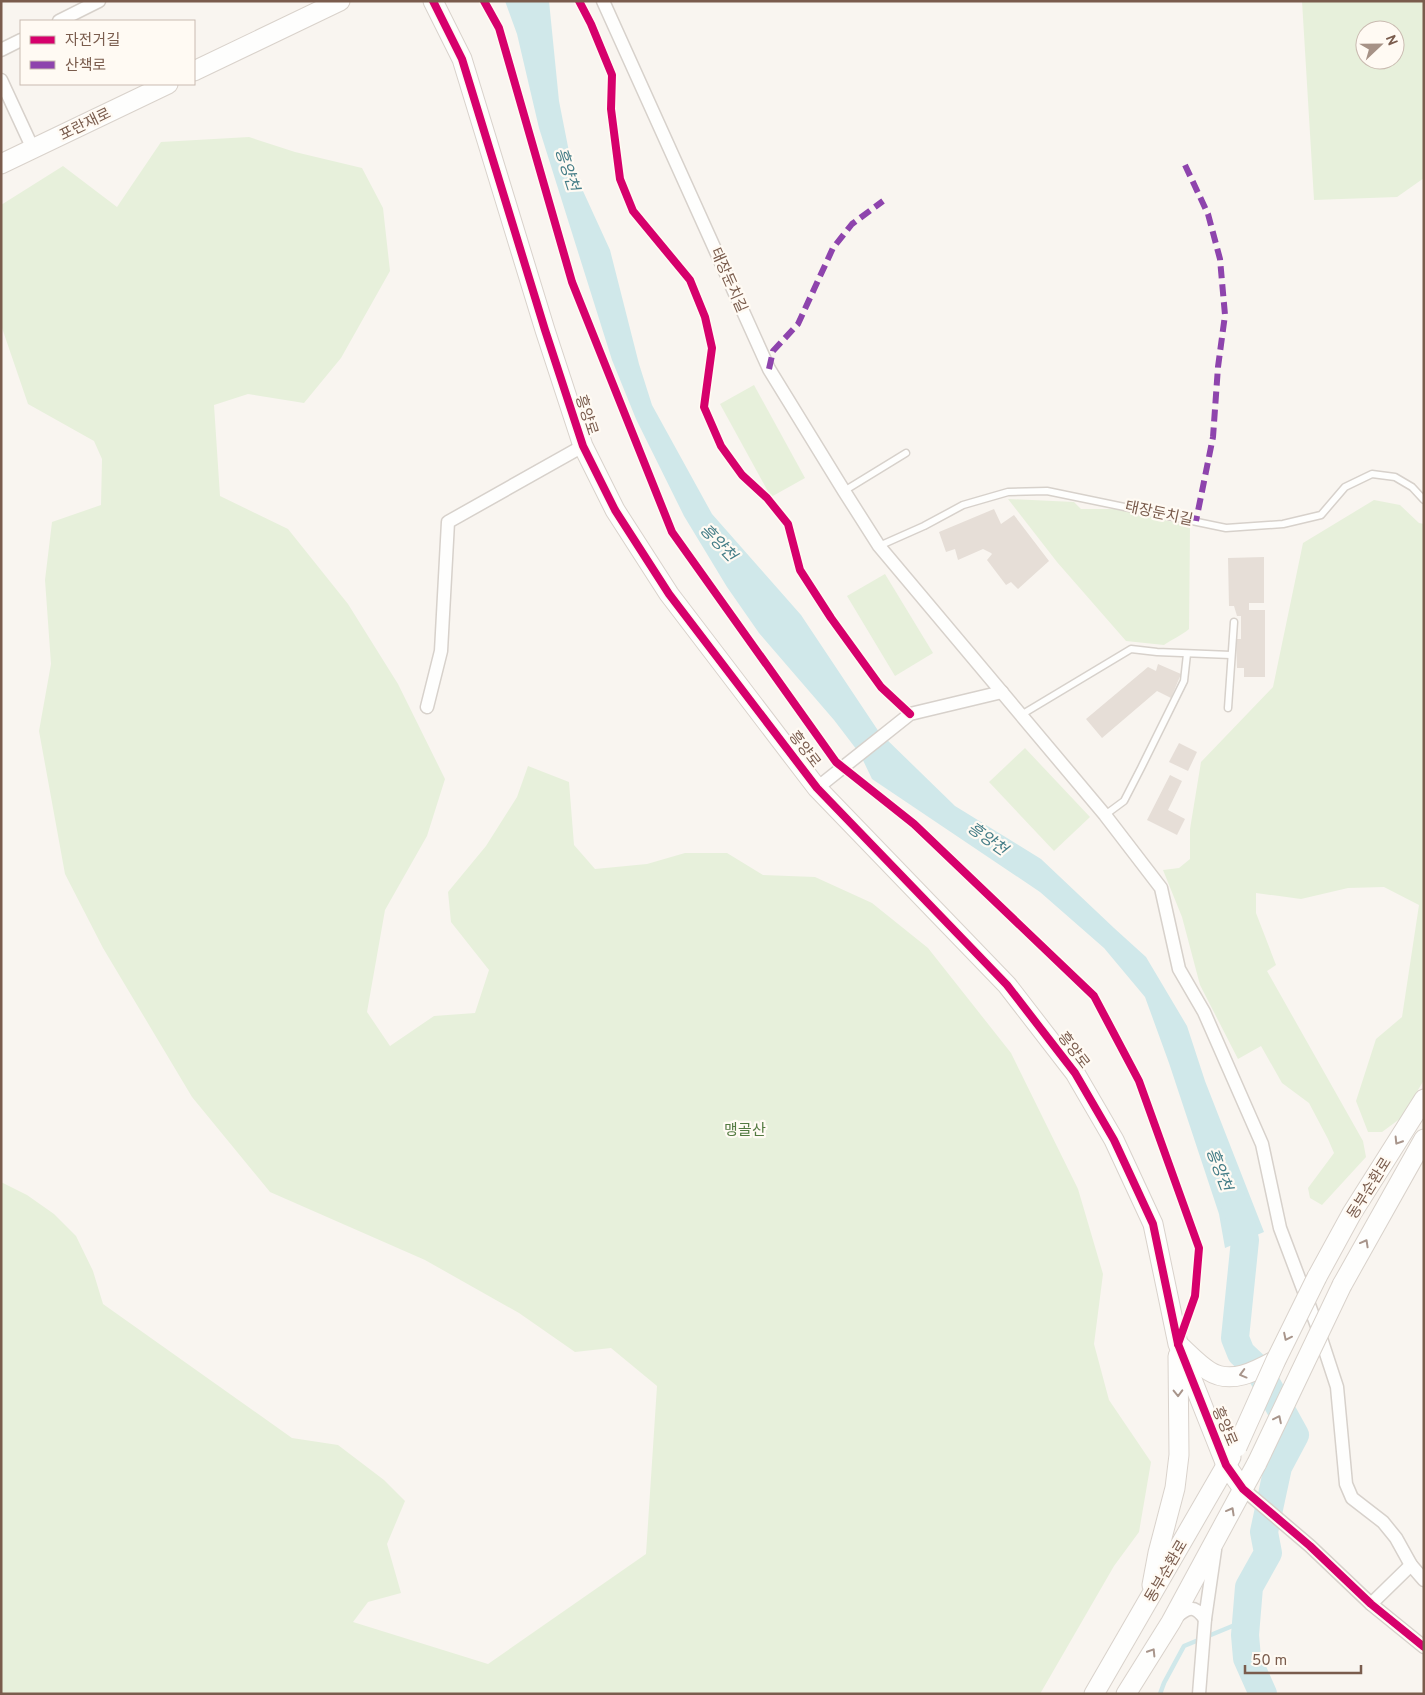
<svg xmlns="http://www.w3.org/2000/svg" width="1425" height="1695" font-family="Overpass,'Noto Sans KR',sans-serif">
<rect width="100%" height="100%" fill="#f9f5f0"/>
<g fill="#e7f0db" fill-rule="evenodd">
<path d="M1302,1h122v177l-27,19 -83,3zM1365,30h30v30h-30z"/>
<polygon points="249,137 295,152 362,168 383,208 390,271 341,358 304,403 248,394 214,405 220,496 288,529 348,604 398,684 445,779 427,836 385,910 367,1012 390,1046 434,1016 475,1013 489,970 451,922 448,892 486,846 517,797 528,766 569,782 574,845 595,869 647,864 685,853 727,853 763,875 815,877 872,903 928,948 1011,1053 1078,1189 1103,1274 1094,1344 1109,1400 1151,1462 1139,1532 1114,1566 1040,1694 1,1694 1,1182 27,1195 54,1214 76,1236 93,1271 103,1304 292,1438 338,1445 384,1480 405,1501 387,1544 401,1593 368,1602 353,1622 488,1664 646,1554 657,1386 611,1348 575,1352 519,1313 425,1260 270,1192 192,1097 103,948 65,874 39,731 51,664 45,580 52,522 101,505 102,459 94,441 28,404 1,325 1,205 63,166 117,207 161,142"/>
<polygon points="754,385 805,478 771,497 720,404"/>
<path d="M1008,499l66,3 7,7h36l73,17 -1,103c-8,7 -17,10 -25,16l-38,-4 -69,-79z"/>
<polygon points="1374,500 1400,505 1419,523 1424,524 1424,1080 1401,1118 1382,1132 1368,1132 1356,1101 1376,1039 1402,1017 1419,905 1384,887 1348,888 1301,899 1256,893 1256,913 1276,965 1267,971 1363,1141 1366,1157 1322,1205 1310,1198 1308,1188 1334,1153 1328,1139 1309,1103 1282,1083 1261,1046 1238,1059 1200,985 1182,917 1163,870 1179,868 1190,859 1190,829 1201,762 1273,687 1303,543"/>
<polygon points="885,574 933,653 895,676 847,596"/>
<polygon points="1025,748 1090,817 1054,851 989,782"/>
</g>
<polygon fill="#d0e8ea" points="505,1 549,1 559,101 572,167 610,250 639,364 652,405 712,514 801,615 879,732 955,806 1041,859 1114,928 1146,957 1187,1026 1205,1081 1264,1232 1225,1248 1219,1214 1169,1063 1145,997 1104,948 1040,892 872,779 860,754 834,720 759,633 727,587 684,516 636,419 612,360 539,128 517,34"/>
<g fill="none" stroke-linecap="round" stroke-linejoin="round">
<polyline stroke="#d0e8ea" stroke-width="4.5" points="1160,1694 1164,1683 1184,1646 1247,1620"/>
<polyline stroke="#d0e8ea" stroke-width="28" points="1234,1203 1238,1211 1245,1240 1235,1338 1241,1353 1259,1370 1295,1435 1278,1467 1264,1532 1268,1553 1249,1587 1245,1635 1247,1658 1263,1694"/>
</g>
<g fill="#e6ded7">
<polygon points="994,509 1001,524 1014,515 1049,561 1018,589 1011,582 1006,585 987,560 992,554 991,553 983,549 958,560 955,549 946,552 939,532"/>
<polygon points="1264,557 1264,603 1249,603 1249,610 1265,610 1265,677 1244,677 1244,668 1237,668 1236,639 1241,639 1241,616 1237,616 1234,606 1229,606 1228,558"/>
<polygon points="1158,664 1181,674 1171,698 1157,691 1102,738 1086,719 1148,667 1156,671"/>
<polygon points="1179,743 1197,752 1188,771 1169,762"/>
<polygon points="1170,775 1182,781 1168,810 1185,819 1177,835 1147,820"/>
</g>
<g fill="none" stroke-linecap="round" stroke-linejoin="round">
<g stroke="#d7d1cb" stroke-width="9">
<g id="lane">
<polyline points="844,491 906,453"/>
<polyline points="879,546 924,526 963,505 1008,492 1047,491 1226,528 1283,524 1321,515 1345,487 1372,474 1395,477 1412,487 1424,500"/>
<polyline points="1228,708 1234,622"/>
<polyline points="1021,715 1131,649 1157,652 1231,655"/>
<polyline points="1105,815 1124,801 1141,768 1184,681 1187,654"/>
</g>
</g>
<g stroke="#d7d1cb" stroke-width="15">
<g id="street">
<polyline points="603,1 769,369 844,491 879,546 1105,815 1161,888 1179,969 1204,1012 1262,1144 1280,1228 1317,1326 1337,1387 1346,1484 1352,1498 1383,1522 1396,1538 1411,1565"/>
<polyline points="59,21 99,1"/>
<polyline points="1,50 21,40"/>
<polyline points="1,80 33,149"/>
<polyline points="427,707 441,651 448,522 583,446"/>
<polyline points="817,788 910,714 1002,692"/>
<polyline points="1243,1489 1310,1546 1371,1604 1424,1647"/>
<polyline points="1371,1604 1411,1565 1424,1580"/>
<path d="M1175,1618c13,-11 19,-14 30,1"/>
<polyline points="1199,1694 1205,1619 1215,1550"/>
</g>
</g>
<g stroke="#d9d2cb" stroke-width="21">
<g id="secondary">
<polyline points="433,1 462,59 545,330 583,446 615,510 669,594 817,788 1007,985 1075,1073 1114,1140 1153,1224 1178,1344 1226,1465 1243,1489"/>
<polyline points="194,71 340,1"/>
<polyline points="1,164 168,84"/>
<polyline points="1317,1277 1352,1213 1424,1099"/>
<polyline points="1342,1285 1424,1139"/>
<path d="M1179,1345c10,9 19,19 30,26 22,14 47,0 67,-11"/>
<polyline points="1152,1585 1158,1553 1175,1488 1179,1455 1178,1356"/>
<polyline points="1094,1694 1231,1457"/>
<polyline points="1126,1694 1171,1622 1257,1463"/>
</g>
</g>
<use href="#lane" stroke="#fefefd" stroke-width="6"/>
<use href="#street" stroke="#fefefd" stroke-width="12"/>
<use href="#secondary" stroke="#fefefd" stroke-width="19"/>
<g stroke="#d9d2cb" stroke-width="21" stroke-linecap="butt">
<g id="secondary-bridge">
<polyline points="1237,1447 1276,1360 1317,1277"/>
<polyline points="1257,1463 1342,1285"/>
</g>
</g>
<use href="#secondary-bridge" stroke="#fefefd" stroke-width="19"/>
<g stroke="#8e44ad" stroke-width="6" stroke-dasharray="12 6" stroke-linecap="butt">
<polyline points="1185,165 1208,214 1220,259 1225,315 1218,367 1213,437 1196,521"/>
<polyline points="769,369 773,351 798,324 833,248 852,224 883,201"/>
</g>
<g stroke="#fffaf3" stroke-width="11">
<g id="cycleway">
<polyline points="433,1 462,59 545,330 583,446 615,510 669,594 817,788 1007,985 1075,1073 1114,1140 1153,1224 1178,1344 1226,1465 1243,1489 1310,1546 1371,1604 1424,1647"/>
<polyline points="484,1 499,28 572,282 672,532 836,762 914,824 1094,996 1139,1081 1199,1248 1195,1296 1178,1344"/>
<polyline points="579,1 591,24 612,75 611,109 620,179 633,211 690,280 705,317 712,348 704,407 721,446 742,475 767,498 788,524 800,570 831,618 881,687 910,714"/>
</g>
</g>
<use href="#cycleway" stroke="#d6006c" stroke-width="8"/>
</g>
<defs><path id="oneway-chevron" d="M-2-3.5L2.5 0L-2 3.5" fill="none" stroke-width="1.6" stroke-linecap="round" stroke-linejoin="round" transform="scale(1.25)"/></defs>
<g stroke="#a8958b">
<use href="#oneway-chevron" transform="translate(1398 1141) rotate(122)"/>
<use href="#oneway-chevron" transform="translate(1365 1243) rotate(-61)"/>
<use href="#oneway-chevron" transform="translate(1287 1337) rotate(116)"/>
<use href="#oneway-chevron" transform="translate(1243 1374) rotate(165)"/>
<use href="#oneway-chevron" transform="translate(1178 1393) rotate(89)"/>
<use href="#oneway-chevron" transform="translate(1278 1419) rotate(-64)"/>
<use href="#oneway-chevron" transform="translate(1231 1511) rotate(-61)"/>
<use href="#oneway-chevron" transform="translate(1152 1652) rotate(-58)"/>
</g>
<g text-anchor="middle" stroke-width="4.5" stroke-linejoin="round" paint-order="stroke">
<g font-size="15" fill="#7a5c4d" stroke="#fffaf3">
<text transform="translate(85 124) rotate(-26)" y="5">포란재로</text>
<text transform="translate(729 280) rotate(66)" y="5">태장둔치길</text>
<text transform="translate(587 415) rotate(72)" y="5">흥양로</text>
<text transform="translate(1159 513) rotate(12)" y="5">태장둔치길</text>
<text transform="translate(805 749) rotate(53)" y="5">흥양로</text>
<text transform="translate(1074 1050) rotate(53)" y="5">흥양로</text>
<text transform="translate(1369 1188) rotate(-58)" y="5">동부순환로</text>
<text transform="translate(1225 1426) rotate(67)" y="5">흥양로</text>
<text transform="translate(1166 1571) rotate(-60)" y="5">동부순환로</text>
</g>
<g font-size="15" fill="#537a41" stroke="#fffaf3">
<text x="745" y="1135">맹골산</text>
</g>
<g font-size="16" font-style="italic" fill="#437c86" stroke="#fffaf3">
<text transform="translate(568 169) rotate(72)" y="6">흥양천</text>
<text transform="translate(719 542) rotate(46)" y="6">흥양천</text>
<text transform="translate(988 838) rotate(36)" y="6">흥양천</text>
<text transform="translate(1220 1169) rotate(69)" y="6">흥양천</text>
</g>
</g>
<rect width="1425" height="1695" fill="none" stroke="#7a5c4d" stroke-width="5"/>
<rect x="20" y="20" width="175" height="65" fill="#fffaf3" stroke="#cabbb1"/>
<rect x="30" y="36" width="25" height="8" fill="#d6006c" stroke="#cabbb1"/>
<text x="65" y="45" font-size="15" fill="#7a5c4d">자전거길</text>
<rect x="30" y="61" width="25" height="8" fill="#8e44ad" stroke="#cabbb1"/>
<text x="65" y="70" font-size="15" fill="#7a5c4d">산책로</text>
<g transform="translate(1380 45) rotate(68)"><circle r="24" fill="#fffaf3" stroke="#cabbb1"/>
<path d="M0-4L9 19L0 12L-9 19Z" fill="#a69286"/>
<text y="-8" font-size="14" font-weight="bold" text-anchor="middle" fill="#7a5c4d">N</text>
</g>
<path d="M1245 1665v8h116v-8" fill="none" stroke="#7a5c4d" stroke-width="2.5"/>
<text x="1252" y="1665" font-size="15" fill="#7a5c4d" stroke="#fffaf3" stroke-width="4" paint-order="stroke">50 m</text>
</svg>
